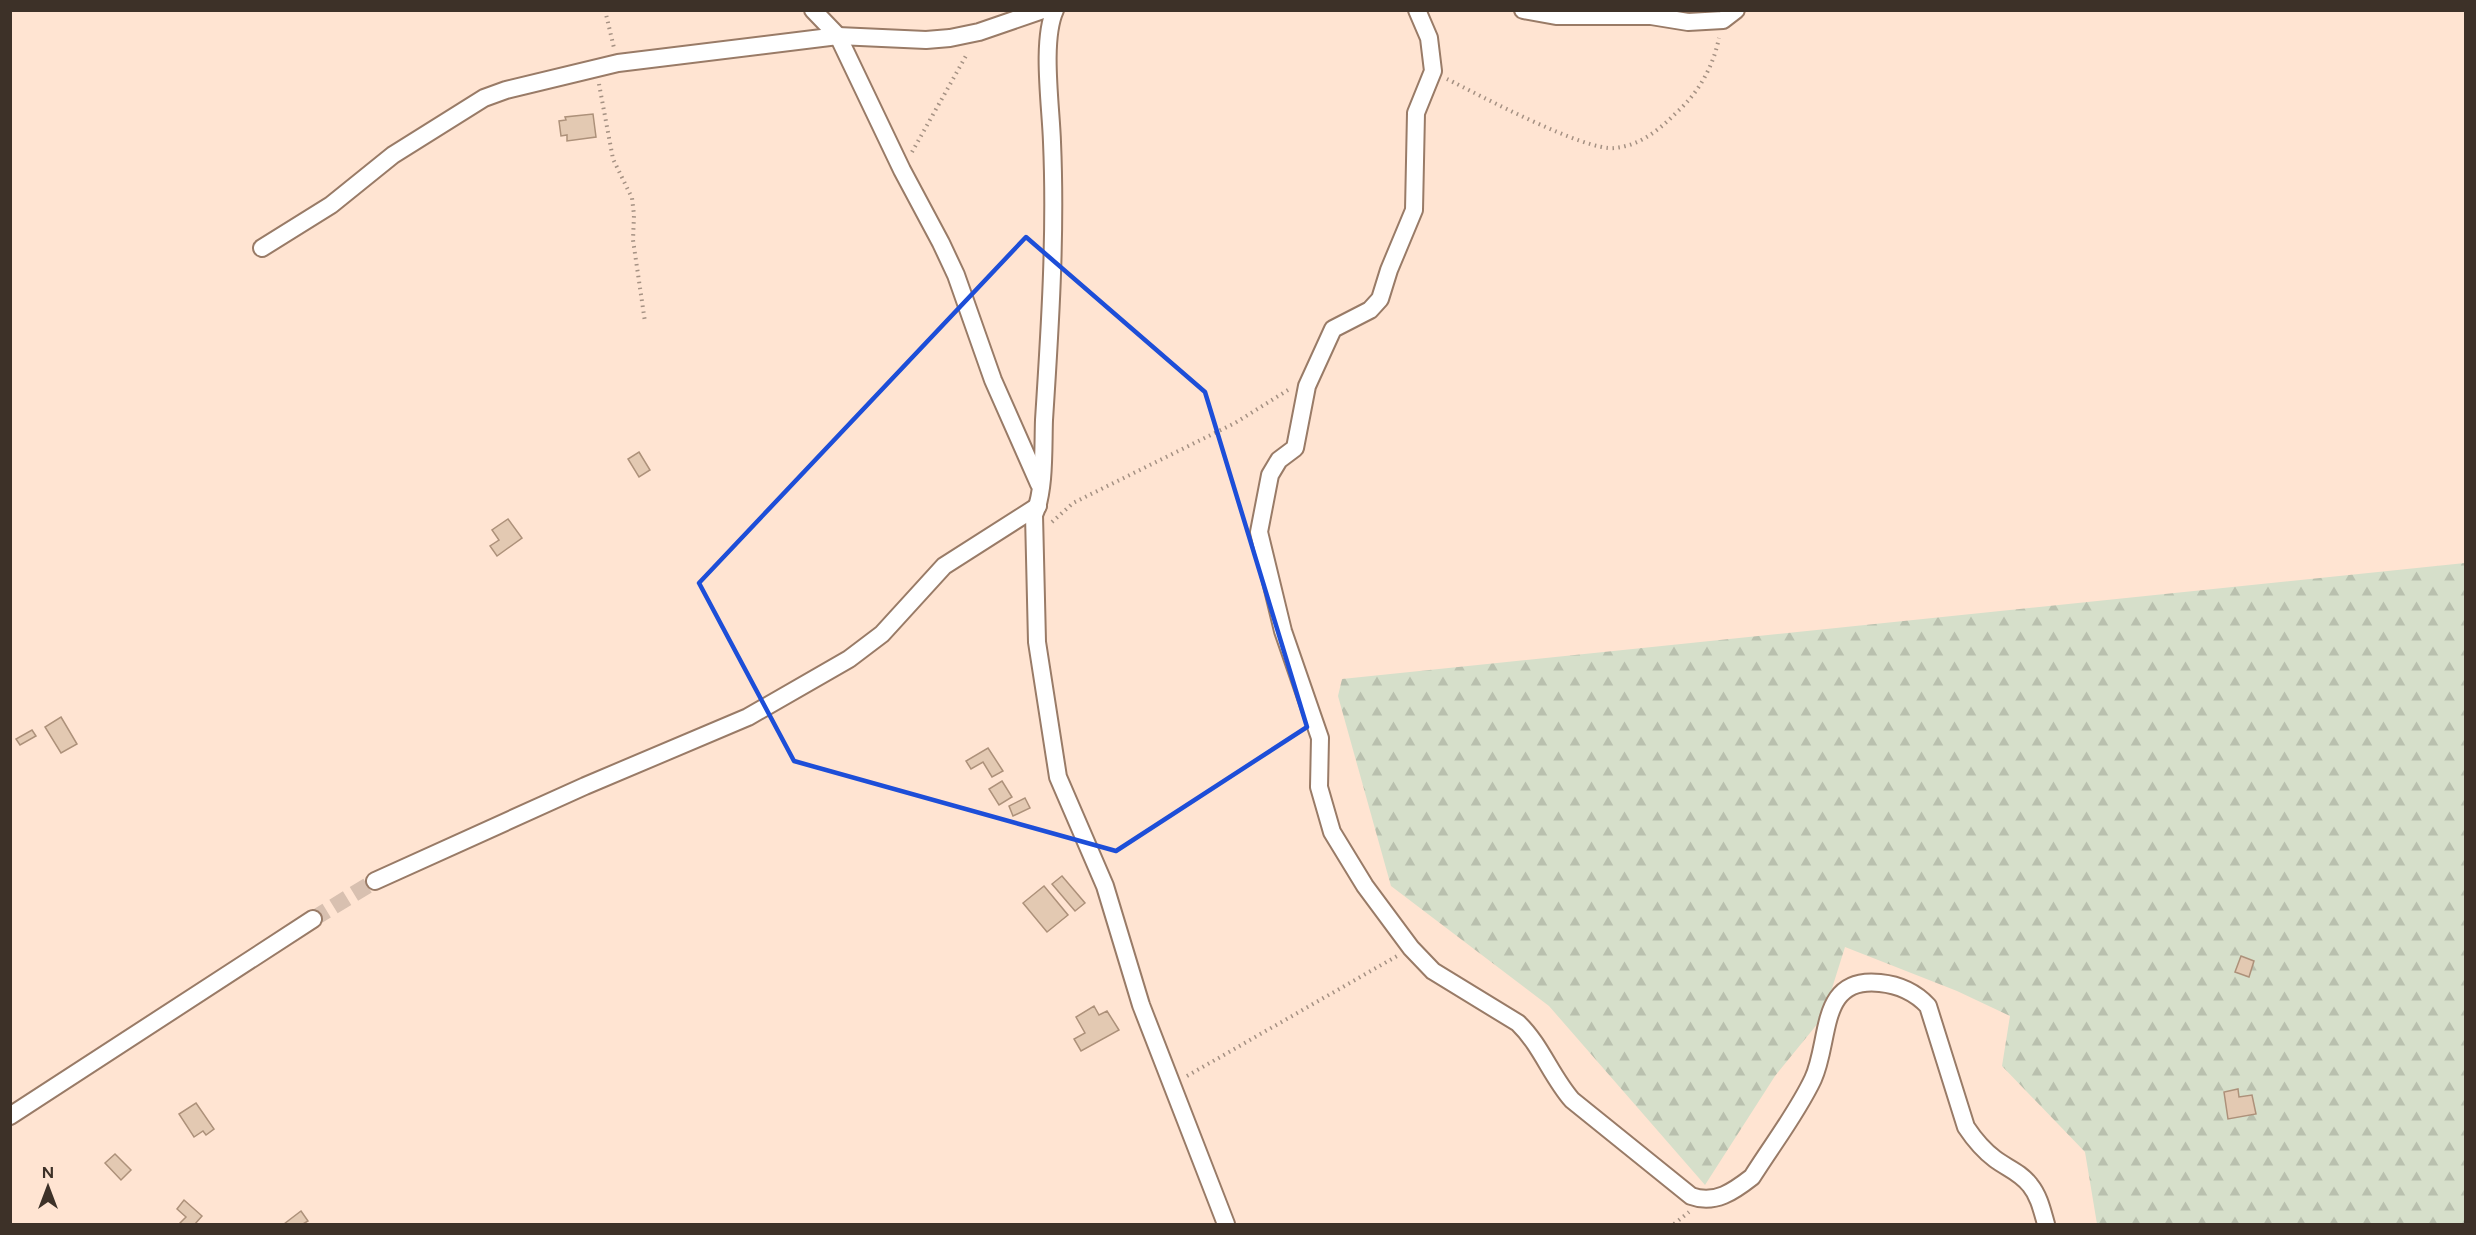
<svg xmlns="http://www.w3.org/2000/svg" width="2476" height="1235" font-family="Figtree,sans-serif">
<defs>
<pattern id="forest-firs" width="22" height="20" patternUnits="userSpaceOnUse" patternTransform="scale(1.5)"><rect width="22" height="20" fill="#d6dfca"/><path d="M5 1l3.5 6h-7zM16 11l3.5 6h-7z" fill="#b9c0ae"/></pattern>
</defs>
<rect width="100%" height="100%" fill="#ffe4d2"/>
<polygon fill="url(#forest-firs)" points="2465,563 2465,1224 2097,1224 2085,1152 2002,1066 2010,1016 1957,991 1845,947 1823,1017 1775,1076 1705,1185 1549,1006 1391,886 1338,696 1342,679"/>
<g fill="#e3c9b2" stroke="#ad917a" stroke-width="1.5">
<polygon points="593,114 596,137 567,141 567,135 561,136 559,121 566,120 565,117"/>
<polygon points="639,452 650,470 639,477 628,459"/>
<polygon points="508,519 522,538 497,556 490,546 499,540 492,530"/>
<polygon points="61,717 77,744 61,753 45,727"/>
<polygon points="32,730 36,736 20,745 16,739"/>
<polygon points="988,748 1003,771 992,777 983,762 971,769 966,761"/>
<polygon points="1002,781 1012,797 999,805 989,789"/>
<polygon points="1025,798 1030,808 1013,816 1009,806"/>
<polygon points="1062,876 1085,903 1075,911 1052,884"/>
<polygon points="1044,886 1068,915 1047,932 1023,903"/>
<polygon points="2241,956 2254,961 2249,977 2235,972"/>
<polygon points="1094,1006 1099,1015 1107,1011 1119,1030 1081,1051 1074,1039 1085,1033 1076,1017"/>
<polygon points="2238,1089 2239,1097 2252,1095 2256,1114 2228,1119 2224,1092"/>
<polygon points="196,1103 214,1129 206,1135 203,1131 194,1137 179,1114"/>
<polygon points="115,1154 131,1170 121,1180 105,1163"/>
<polygon points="184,1200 202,1216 195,1224 179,1224 186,1217 177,1209"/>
<polygon points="301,1211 308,1221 303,1224 284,1224"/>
</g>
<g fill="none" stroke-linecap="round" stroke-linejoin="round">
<polyline stroke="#d8c0b0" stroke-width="16" stroke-dasharray="16 8" stroke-linecap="butt" points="313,919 375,881"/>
<g stroke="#997b67" stroke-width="20">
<g id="street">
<polyline points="813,10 838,36 902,170 941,243 956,275 993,380 1039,484"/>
<path d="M1055,10c-14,31 -4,97 -3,132 4,92 -2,186 -8,278 -1,27 1,71 -10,95l3,127 21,135 47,109 36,119 85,219"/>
<path d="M1417,10l12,28 4,33 -17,42 -2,97 -25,60 -9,29 -10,11 -37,19 -26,57 -12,62 -16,12 -9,15 -11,57 24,99 37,107 -1,49 13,45 33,54 46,62 22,23 85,52c23,22 33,53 54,77l119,96c24,9 43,-5 61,-19 20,-32 45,-64 61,-98 18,-39 5,-103 67,-96 20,2 35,9 48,23l38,121c8,12 17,23 29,32 12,9 25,13 35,26 9,11 12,25 16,39"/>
<polyline points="1523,10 1556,16 1651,16 1688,22 1723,20 1736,10"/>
<polyline points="262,248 331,205 393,155 484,98 506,90 618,63 838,36 926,40 950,38 979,32 1043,10"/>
<polyline points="375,881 585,786 748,717 849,659 882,634 944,566 1038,506"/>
<polyline points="10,1116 313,919"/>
</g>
</g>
<g stroke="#a59183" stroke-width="4" stroke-dasharray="1.5 4.5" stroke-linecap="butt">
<polyline points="605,10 614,48"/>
<path d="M1447,79c30,15 139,73 168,69 26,-3 44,-18 62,-36 22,-20 36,-45 42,-74"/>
<polyline points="599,84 613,159 632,198 634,215 633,240 645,322"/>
<polyline points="912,152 967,54"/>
<polyline points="1052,522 1073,503 1235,423 1288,390"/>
<polyline points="1187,1076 1397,956"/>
<polyline points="1674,1224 1689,1212"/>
</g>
<use href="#street" stroke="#fff" stroke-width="16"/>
</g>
<path fill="none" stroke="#1d4ed8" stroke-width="4.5" stroke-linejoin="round" d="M1026,237l179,155 102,335 -191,124 -322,-90 -95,-178z"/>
<rect width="2476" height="1235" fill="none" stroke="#3d3128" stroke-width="24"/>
<g transform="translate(48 1187)" stroke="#ffe4d2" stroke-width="4.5" paint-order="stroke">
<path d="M0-4.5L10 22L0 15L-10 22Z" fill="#3d3128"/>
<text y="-9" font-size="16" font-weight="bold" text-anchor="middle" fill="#3d3128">N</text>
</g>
</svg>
